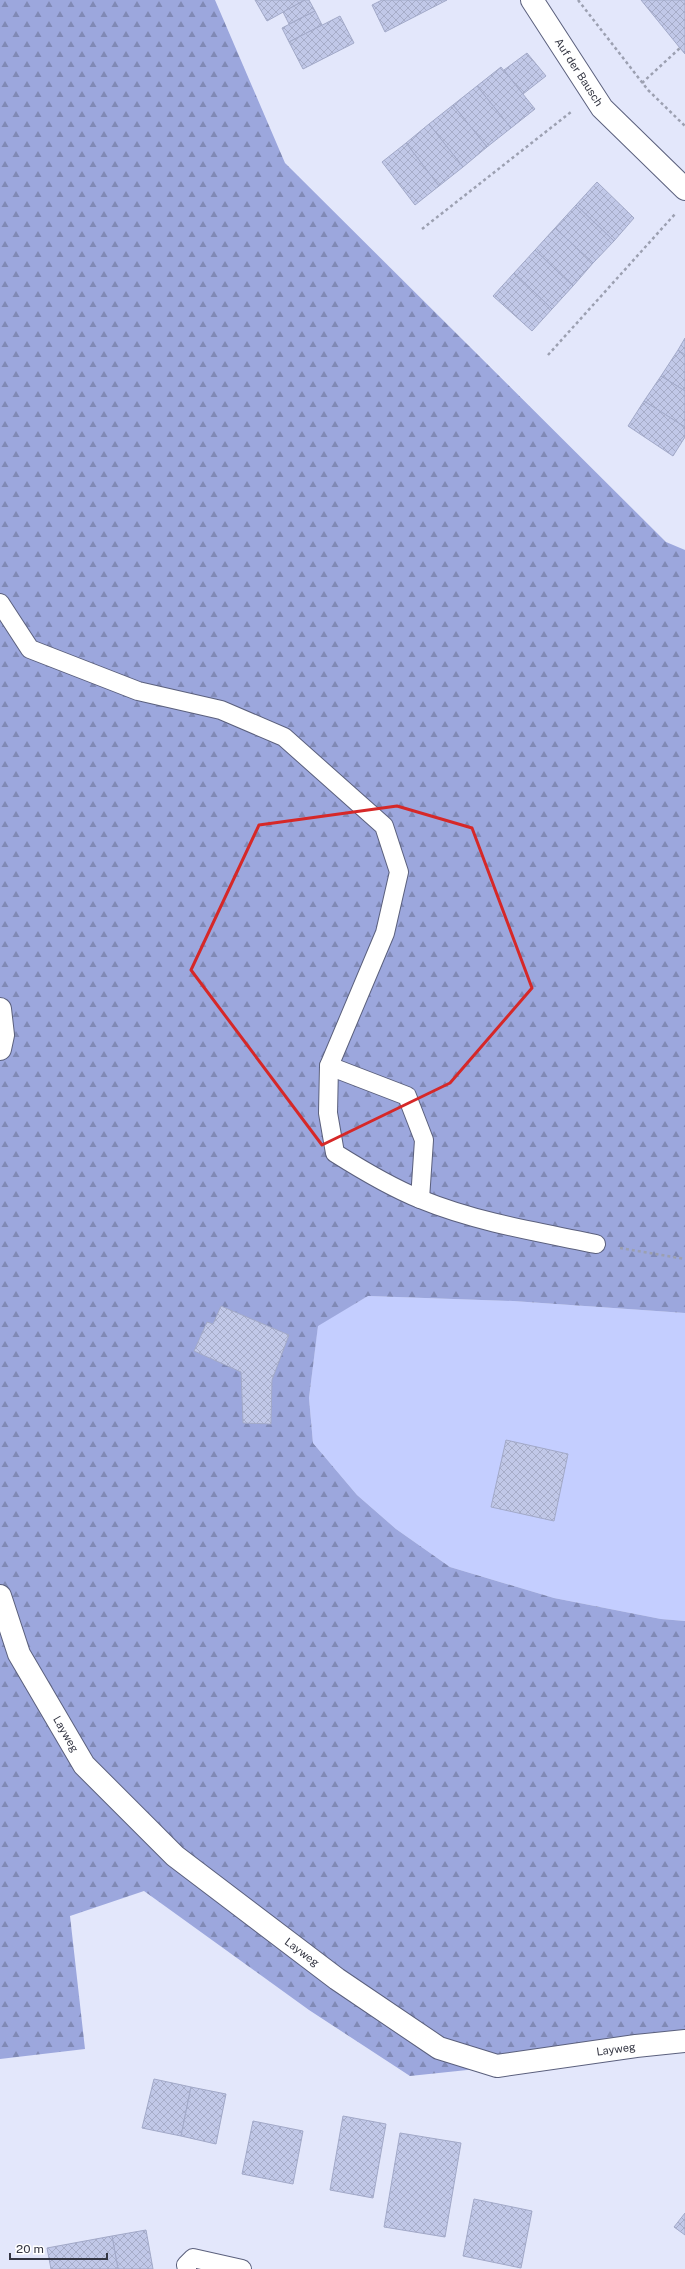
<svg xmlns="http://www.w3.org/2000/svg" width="685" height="2269" font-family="'Public Sans',sans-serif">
<defs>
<pattern id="forest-firs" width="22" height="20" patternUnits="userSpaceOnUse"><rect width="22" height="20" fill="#9ca7dd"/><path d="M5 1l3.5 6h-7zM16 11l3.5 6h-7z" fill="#8089b5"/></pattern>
<pattern id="building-cross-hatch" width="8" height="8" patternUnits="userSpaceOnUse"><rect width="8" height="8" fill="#c1c8e8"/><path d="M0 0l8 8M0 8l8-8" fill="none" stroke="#a6acc8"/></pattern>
</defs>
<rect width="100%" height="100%" fill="#e3e7fb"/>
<polygon fill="#c4ceff" points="368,1296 513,1301 685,1313 685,1621 661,1619 554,1598 450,1567 396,1529 357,1495 313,1443 309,1398 318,1325"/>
<polygon fill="url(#forest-firs)" points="0,0 215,0 285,163 666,542 685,550 685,1313 513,1301 368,1296 318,1326 309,1398 313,1443 357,1495 396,1529 450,1567 554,1598 661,1619 685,1621 685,2047 410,2076 309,2010 144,1891 70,1916 85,2049 0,2059"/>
<g fill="url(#building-cross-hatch)" stroke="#a2a9c8">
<polygon points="255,0 305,0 267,21"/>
<polygon points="305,0 309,0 315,11 289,24 283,12"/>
<polygon points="382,0 447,0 385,32 372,5"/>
<polygon points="641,0 685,0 685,54 680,48"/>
<polygon points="315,11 322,25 289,42 282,28"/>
<polygon points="340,16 354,43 303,69 289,42"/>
<polygon points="527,53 546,76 523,94 504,70"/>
<polygon points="501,67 535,109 511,128 477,86"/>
<polygon points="477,86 511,128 487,147 453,105"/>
<polygon points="453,105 487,147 463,167 429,124"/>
<polygon points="429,124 463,167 439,186 406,143"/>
<polygon points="406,143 439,186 415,205 382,162"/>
<polygon points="597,182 634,218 614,241 576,205"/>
<polygon points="576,205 614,241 593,263 555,228"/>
<polygon points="555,228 593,263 573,286 535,250"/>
<polygon points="535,250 573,286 552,309 514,273"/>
<polygon points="514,273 552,309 532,331 493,296"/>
<polygon points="685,338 685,355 678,350"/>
<polygon points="678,350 685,355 685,391 661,376"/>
<polygon points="661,376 685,391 685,427 644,401"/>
<polygon points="644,401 685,427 685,437 673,456 628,426"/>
<polygon points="221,1306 289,1335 272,1380 271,1424 243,1423 241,1372 194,1351 207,1322 213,1324"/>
<polygon points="506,1440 568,1454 554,1521 491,1507"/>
<polygon points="154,2079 191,2087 181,2136 142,2128"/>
<polygon points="191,2087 226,2094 216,2144 181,2136"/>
<polygon points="343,2116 386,2124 373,2198 330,2190"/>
<polygon points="253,2121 303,2131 293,2184 242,2174"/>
<polygon points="400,2133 461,2143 445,2237 384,2227"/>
<polygon points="474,2199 532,2211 521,2268 463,2256"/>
<polygon points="685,2213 685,2235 674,2227"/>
<polygon points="146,2230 153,2269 118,2269 112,2236"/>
<polygon points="112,2236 118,2269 51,2269 47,2248"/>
</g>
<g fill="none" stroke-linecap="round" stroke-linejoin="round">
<g stroke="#5b607d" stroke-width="20">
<g id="service">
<path d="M0,603l30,46 108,42 83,19 63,27 100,89 15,46 -14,61 -56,133 -1,47 7,40c27,17 55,34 85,46 56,23 117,33 176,45"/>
<polyline points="329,1066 407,1096 424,1140 420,1199"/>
<polyline points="187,2269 186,2265 193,2258 242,2269"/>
</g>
</g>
<g stroke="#5b607d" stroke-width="24">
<g id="minor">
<polyline points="532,0 602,108 685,189"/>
<polyline points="0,1009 3,1035 0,1049"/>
<polyline points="0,1596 19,1654 84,1765 175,1856 337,1979 439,2048 497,2066 636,2046 685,2041"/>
</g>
</g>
<g stroke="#9ca0b1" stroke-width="2.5" stroke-dasharray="3 3" stroke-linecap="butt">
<polyline points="578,0 648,90 685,126"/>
<polyline points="642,83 680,48"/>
<polyline points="422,229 571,112"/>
<polyline points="548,355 675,214"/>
<polyline points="620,1248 685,1259"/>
</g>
<use href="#service" stroke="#fff" stroke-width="18"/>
<use href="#minor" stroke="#fff" stroke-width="22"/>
</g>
<path fill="none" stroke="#d62828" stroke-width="3" stroke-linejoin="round" d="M397,806l75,22 60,160 -82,95 -128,62 -131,-175 68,-145z"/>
<g text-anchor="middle" stroke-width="3" stroke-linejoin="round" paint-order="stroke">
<g font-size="11" fill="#343643" stroke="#fff">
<text transform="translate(579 72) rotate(57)" y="4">Auf der Bausch</text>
<text transform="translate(66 1734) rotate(60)" y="4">Layweg</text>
<text transform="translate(302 1952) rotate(37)" y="4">Layweg</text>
<text transform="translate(616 2049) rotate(-8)" y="4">Layweg</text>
</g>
</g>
<path d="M10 2253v6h97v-6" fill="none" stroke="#343643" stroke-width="2"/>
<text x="16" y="2253" font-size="12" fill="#343643" stroke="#ffffff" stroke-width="3" paint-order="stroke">20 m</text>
</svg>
